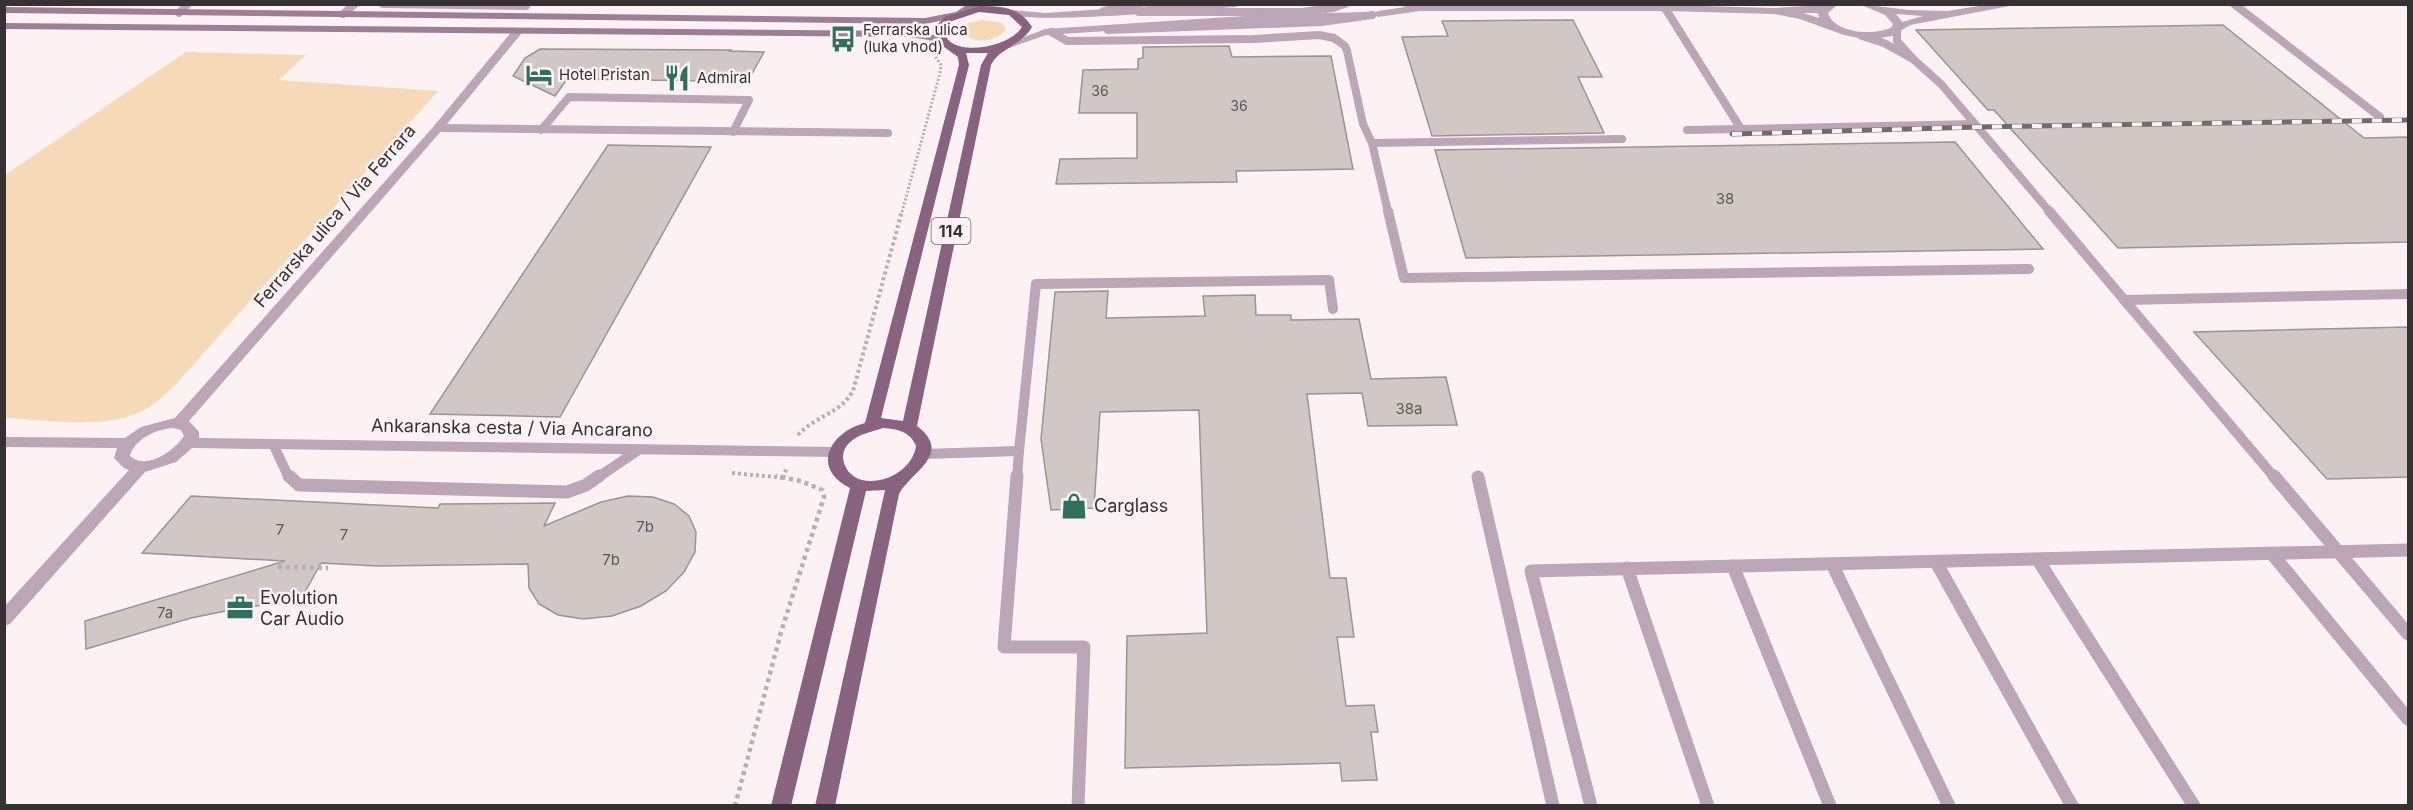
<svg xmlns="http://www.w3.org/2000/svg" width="2413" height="810" font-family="Inter,sans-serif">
<rect width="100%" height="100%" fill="#fcf2f4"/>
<g fill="#f6dab7">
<path d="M983,20l19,3 4,6c-9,14 -34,15 -44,4v-4l7,-6z"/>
<path d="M186,52l120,3 -27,25 159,11 -262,293c-9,8 -18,18 -28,24 -41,23 -98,12 -143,10v-243z"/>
</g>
<g fill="#d1c8c5" stroke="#9c9491" stroke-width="1.5">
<polygon points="1573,20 1602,77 1578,77 1604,133 1432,136 1402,37 1448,36 1442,21"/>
<polygon points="2223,25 2364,138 2409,137 2409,242 2118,248 1994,110 1988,110 1916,30"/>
<polygon points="1229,46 1232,57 1331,56 1353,169 1236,171 1237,182 1056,184 1060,159 1137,158 1137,113 1079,113 1083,70 1138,69 1138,59 1143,58 1143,47"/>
<polygon points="540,49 731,50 730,51 764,52 749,79 715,78 713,81 567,79 555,96 513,76 525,58"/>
<polygon points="1955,142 2043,249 1466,258 1435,150"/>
<polygon points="608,145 711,147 560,417 430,414"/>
<polygon points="1108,291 1106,318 1205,316 1203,296 1255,295 1256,315 1291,315 1291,320 1359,319 1371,379 1446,377 1457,425 1368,426 1362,393 1307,394 1330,578 1346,578 1354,637 1337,637 1346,706 1374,705 1378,732 1371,732 1377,780 1342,781 1340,763 1125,768 1127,636 1207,633 1199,410 1100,412 1094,508 1051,510 1041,439 1055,292"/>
<polygon points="2409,327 2409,477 2327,479 2194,332"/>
<polygon points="191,496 438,508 440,504 555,503 544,526 601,502 628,496 653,497 674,504 689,516 696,532 695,552 684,572 666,591 641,606 612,616 583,619 558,615 539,604 529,588 528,564 377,566 321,563 300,601 240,608 191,618 86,649 85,621 285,561 142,553"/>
</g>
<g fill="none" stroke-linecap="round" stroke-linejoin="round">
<polyline stroke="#b7afb1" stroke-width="3" stroke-dasharray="2 2" stroke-linecap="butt" points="902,212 940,73 941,65 935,56"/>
<g stroke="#b7afb1" stroke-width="4" stroke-dasharray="3 3" stroke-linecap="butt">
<path d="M798,435c17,-19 42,-21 55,-44l49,-180"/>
<polyline points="732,473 786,478"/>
<polyline points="783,478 787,467"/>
</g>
<g stroke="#b7afb1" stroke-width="4.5" stroke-dasharray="4 4" stroke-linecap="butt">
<polyline points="281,561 277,567 328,568"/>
<polyline points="735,806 781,632 824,497 822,490 801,481 776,476"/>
</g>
<g stroke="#bba5b6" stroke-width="8">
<polyline points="383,4 526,6"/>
<polyline points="2234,4 2380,117"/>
<polyline points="1665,8 1741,129 1975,124"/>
<polyline points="1104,11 1139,4"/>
<polyline points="1139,12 1302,12 1333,8 1345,4"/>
<polyline points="179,13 188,4"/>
<polyline points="343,14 355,4"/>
<polyline points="1108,30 1321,22 1372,15"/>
<polyline points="1051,32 1067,41 1254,39 1319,35 1334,38 1345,46 1347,51 1363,124 1372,143 1622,139"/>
<polyline points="1862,36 1884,43 1913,59 1897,41 1897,29"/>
<polyline points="1913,59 1941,84 2050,212"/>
<polyline points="438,128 888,133"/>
<polyline points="541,130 569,97 749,100 733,132"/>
<polyline points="1687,130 1741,129"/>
<polyline points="1372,143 1388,212"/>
</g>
<g stroke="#bba5b6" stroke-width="10">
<polyline points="1388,211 1404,278 2029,269"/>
<polyline points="2049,211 2275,478"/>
<polyline points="2124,300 2408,294"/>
<polyline points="274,446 289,478"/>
<polyline points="924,454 1019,451 1036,284 1329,280 1333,309"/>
<polyline points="597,478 637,451"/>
<polyline points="1017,478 1019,451"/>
</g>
<g stroke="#bba5b6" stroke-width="13">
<polyline points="289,476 299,485 567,492 586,485 599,476"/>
<polyline points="1017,476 1004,647 1084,647 1078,806"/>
<polyline points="2274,476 2408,634"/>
<polyline points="1478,477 1553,806"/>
<polyline points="2273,555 2408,719"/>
<polyline points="2038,560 2194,806"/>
<polyline points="1936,562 2072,806"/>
<polyline points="1832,564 1949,806"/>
<polyline points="1733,566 1830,806"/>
<polyline points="1627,568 1708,806"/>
<polyline points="1591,806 1531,571 2408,550"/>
</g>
<g fill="#bba5b6" fill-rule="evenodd">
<path d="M1179,4h62l-5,3c-33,2 -213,19 -230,6l5,-3 34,3z"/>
<path d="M1400,4l265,1 109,3 64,-4 -10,9c6,21 48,23 64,14l1,-3 -8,-9 -26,-11 50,6 39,1 43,-7h29l-110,21 -18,11 -23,4 -25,-5 -44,-16 -26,-5 -109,-3h-245l-42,6 -5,-3 5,-3 27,-4zM1804,13h14l1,5 -13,-4zM1896,14l27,2 -21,6z"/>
<polygon points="1365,12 1369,13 1369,17 1260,21 1046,35 1009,48 1004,45 1045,29 1260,15"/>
<path d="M517,29l4,1v4l-79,96 -253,291 10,11v6l636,9 6,2 2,4 -2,4 -649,-9 -16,14 -31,10 -135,152 -6,2v-19l125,-137 -5,-2 -10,-10 3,-10 -113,-1v-10l121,1 16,-11 34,-9 259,-292 79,-96zM173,428l8,2 3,6c-9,14 -37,35 -54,20 4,-17 27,-27 43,-28z"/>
</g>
<g fill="#9e7e96" fill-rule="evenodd">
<polygon points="968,4 981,4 963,16 925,24 4,13 4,7 925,18 956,12"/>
<polygon points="4,23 910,31 935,35 953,44 948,47 929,40 910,37 4,29"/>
</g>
<path fill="#896280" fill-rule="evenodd" d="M979,6c22,0 41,1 53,21 -11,19 -34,22 -41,38l-74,361c37,28 -7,46 -18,68l-64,312h-20l70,-316 -19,1 -75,315h-20l79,-318c-40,-20 -20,-56 15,-65l94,-358 -1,-8c-10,-8 -24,-14 -25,-28l12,-12zM979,12l30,3 13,12c-13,22 -77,32 -78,2l8,-8zM966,53h22l-7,12 -78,356 -22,-3 88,-353zM883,428c14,1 27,3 33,18 -3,23 -31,39 -54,34 -16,-4 -26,-24 -13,-37 9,-9 22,-11 34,-15z"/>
<g stroke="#716b6c" stroke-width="5">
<polyline id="rail" points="1732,134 1978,127 2408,120"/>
</g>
<use href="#rail" stroke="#fcf2f4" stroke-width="4" stroke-dasharray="10" stroke-linecap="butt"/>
</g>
<defs>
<g id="bus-bare" transform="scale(2.07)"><path d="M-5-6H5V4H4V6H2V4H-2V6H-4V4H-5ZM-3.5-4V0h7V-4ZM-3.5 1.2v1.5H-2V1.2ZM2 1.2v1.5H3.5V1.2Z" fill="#2e6f5d" stroke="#fcf2f4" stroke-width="2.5" paint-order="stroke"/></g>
<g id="hotel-bare" transform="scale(2.07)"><path d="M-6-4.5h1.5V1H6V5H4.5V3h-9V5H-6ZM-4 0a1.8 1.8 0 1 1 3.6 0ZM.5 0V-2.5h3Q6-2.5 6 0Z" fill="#2e6f5d" stroke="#fcf2f4" stroke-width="2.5" paint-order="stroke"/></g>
<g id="restaurant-bare" transform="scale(2.07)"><path d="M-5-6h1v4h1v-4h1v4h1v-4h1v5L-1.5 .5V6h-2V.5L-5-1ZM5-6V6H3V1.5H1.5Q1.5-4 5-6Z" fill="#2e6f5d" stroke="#fcf2f4" stroke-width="2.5" paint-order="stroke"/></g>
<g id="shop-bare" transform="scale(2.07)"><path d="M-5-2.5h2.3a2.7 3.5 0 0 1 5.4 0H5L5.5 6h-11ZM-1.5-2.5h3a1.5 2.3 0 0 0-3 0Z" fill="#2e6f5d" stroke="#fcf2f4" stroke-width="2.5" paint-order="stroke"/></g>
<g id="office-bare" transform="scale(2.07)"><path d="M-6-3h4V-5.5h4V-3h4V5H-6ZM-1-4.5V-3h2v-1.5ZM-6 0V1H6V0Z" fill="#2e6f5d" stroke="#fcf2f4" stroke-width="2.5" paint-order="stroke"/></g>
</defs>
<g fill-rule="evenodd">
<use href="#bus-bare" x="843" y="39"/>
<use href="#hotel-bare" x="539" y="75"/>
<use href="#restaurant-bare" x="677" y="78"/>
<use href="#shop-bare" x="1074" y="506"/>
<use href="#office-bare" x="240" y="608"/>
</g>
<g text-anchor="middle" stroke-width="5" stroke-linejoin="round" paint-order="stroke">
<g font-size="14" fill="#5d5858">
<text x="1100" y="96">36</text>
<text x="1239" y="111">36</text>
</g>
<g font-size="15" fill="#363233" stroke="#fcf2f4" text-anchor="start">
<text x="863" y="35">Ferrarska ulica<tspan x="863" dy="17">(luka vhod)</tspan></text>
<text x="559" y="80">Hotel Pristan</text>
<text x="697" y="83">Admiral</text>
</g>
<g font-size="15" fill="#5d5858">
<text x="1725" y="204">38</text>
<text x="1409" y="414">38a</text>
<text x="645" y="532">7b</text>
<text x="280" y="535">7</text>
<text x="344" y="540">7</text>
<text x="611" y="565">7b</text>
<text x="165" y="618">7a</text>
</g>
<rect fill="#fcf2f4" stroke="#716c6d" stroke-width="1.5" x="931.5" y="218" width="39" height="26" rx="4.5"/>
<g font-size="16" font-weight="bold" fill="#363233">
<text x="951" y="237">114</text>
</g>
<g font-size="18" fill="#363233" stroke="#fcf2f4">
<text transform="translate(335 216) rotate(-49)" y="6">Ferrarska ulica / Via Ferrara</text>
<text transform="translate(512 428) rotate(1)" y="6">Ankaranska cesta / Via Ancarano</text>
</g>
<g font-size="18" fill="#363233" stroke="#fcf2f4" text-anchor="start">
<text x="1094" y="512">Carglass</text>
<text x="260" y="604">Evolution<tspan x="260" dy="21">Car Audio</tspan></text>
</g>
</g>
<rect width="2413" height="810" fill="none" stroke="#363233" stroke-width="12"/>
</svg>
